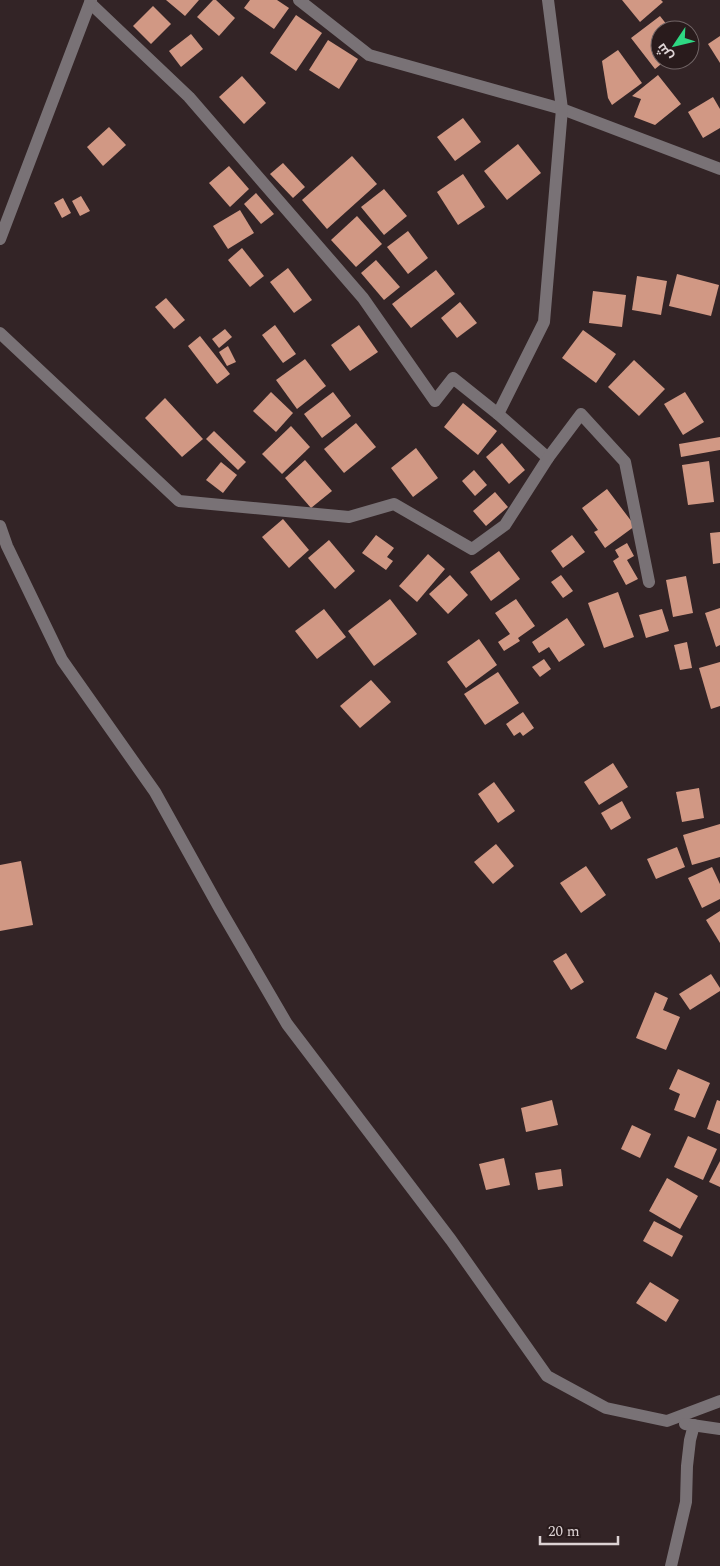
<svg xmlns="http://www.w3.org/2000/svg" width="720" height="1566" font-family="Spectral,Cairo,serif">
<rect width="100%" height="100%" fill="#332426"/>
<g fill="#d19884">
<polygon points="166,0 199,0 185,16"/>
<polygon points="213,0 216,0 235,18 219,36 197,17"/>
<polygon points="250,0 277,0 289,8 274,29 244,8"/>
<polygon points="622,0 661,0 663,2 640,22"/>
<polygon points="153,6 171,24 151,44 133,26"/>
<polygon points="296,15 322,33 296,71 270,53"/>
<polygon points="660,16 671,30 660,30 660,60 666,60 655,69 631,38"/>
<polygon points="191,34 203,49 181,67 169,51"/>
<polygon points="720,36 720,63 708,44"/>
<polygon points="328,40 358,59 339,89 309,70"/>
<polygon points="618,50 642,83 612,105 608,98 602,61"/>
<polygon points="658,75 681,104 655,125 634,117 641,99 632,96"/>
<polygon points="242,76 266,103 244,124 219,97"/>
<polygon points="713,97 720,109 720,128 703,138 688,112"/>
<polygon points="463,118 481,142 455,161 437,137"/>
<polygon points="109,127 126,145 103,166 87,147"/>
<polygon points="518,144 541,173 507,200 484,171"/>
<polygon points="352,156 377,184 327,229 302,200"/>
<polygon points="283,163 305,187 293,198 270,174"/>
<polygon points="229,166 249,189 230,207 209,183"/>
<polygon points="463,174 485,207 458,225 437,192"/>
<polygon points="384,189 407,216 384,235 361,207"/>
<polygon points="256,193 274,214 261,224 244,204"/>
<polygon points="81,196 90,211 80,216 72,201"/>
<polygon points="63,198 71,213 62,218 54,203"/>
<polygon points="240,210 254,233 228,249 213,226"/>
<polygon points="357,216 382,244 356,267 331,240"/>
<polygon points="408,231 428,258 408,274 387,247"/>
<polygon points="242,248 264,276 250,287 228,260"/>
<polygon points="376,260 400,287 384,300 361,273"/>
<polygon points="288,268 312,300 294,313 270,282"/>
<polygon points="436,270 455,294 411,328 392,304"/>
<polygon points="677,274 719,285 711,316 669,306"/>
<polygon points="637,276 667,281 661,315 632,310"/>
<polygon points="593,291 626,295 622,327 589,323"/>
<polygon points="166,298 185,320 174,329 155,307"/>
<polygon points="460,302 477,323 457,338 441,318"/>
<polygon points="275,325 296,354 283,363 262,335"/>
<polygon points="359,325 378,352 350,371 331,345"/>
<polygon points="225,329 232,337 219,348 212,339"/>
<polygon points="583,330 616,354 596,383 562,358"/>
<polygon points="200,336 230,374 217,384 188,346"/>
<polygon points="228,346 236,362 227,366 219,352"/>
<polygon points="305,359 326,386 297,409 276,380"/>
<polygon points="634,360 665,389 639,416 608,387"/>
<polygon points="271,392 293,413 276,432 253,411"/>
<polygon points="333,392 351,416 322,438 304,414"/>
<polygon points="685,392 704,422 683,435 664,404"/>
<polygon points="165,398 203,439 182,457 145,418"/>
<polygon points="463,403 497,431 478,455 444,427"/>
<polygon points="356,423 376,447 344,473 324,449"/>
<polygon points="291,426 310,447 282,474 262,454"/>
<polygon points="214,431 246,462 238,470 206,439"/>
<polygon points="720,437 720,450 681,457 679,444"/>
<polygon points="502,443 525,470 509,484 486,457"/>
<polygon points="416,448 438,478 413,497 391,468"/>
<polygon points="305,460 332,491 311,508 285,478"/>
<polygon points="709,461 714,502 688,505 682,465"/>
<polygon points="221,462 237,475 223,493 206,480"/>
<polygon points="474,470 487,485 475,496 462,481"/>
<polygon points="607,489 635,526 605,548 594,532 598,530 582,508"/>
<polygon points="495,492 508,507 486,526 473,511"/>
<polygon points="283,519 309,550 289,568 262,537"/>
<polygon points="720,532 720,563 713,564 710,533"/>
<polygon points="376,535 394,548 387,557 393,561 386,570 362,553"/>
<polygon points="572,535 585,552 563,568 551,551"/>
<polygon points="329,540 355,571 335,589 308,558"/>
<polygon points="627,543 634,556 627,560 638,579 626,585 613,561 619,557 615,550"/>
<polygon points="499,551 520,579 491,601 470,572"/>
<polygon points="428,554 445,569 417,602 399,586"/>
<polygon points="450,575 468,595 448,614 429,594"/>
<polygon points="561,575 573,591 563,598 551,582"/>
<polygon points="686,576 693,613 673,617 666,580"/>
<polygon points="618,592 634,637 604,648 588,603"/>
<polygon points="390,599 417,634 374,666 348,631"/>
<polygon points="516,599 535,626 518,638 520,641 504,651 498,642 510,634 495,613"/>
<polygon points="720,608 720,645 716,647 705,613"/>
<polygon points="324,609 346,637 317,659 295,631"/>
<polygon points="662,609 669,631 646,638 639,615"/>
<polygon points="567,618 585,645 559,662 549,647 539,653 532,642"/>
<polygon points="479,639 497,665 466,688 447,662"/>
<polygon points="687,642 692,668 680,670 674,645"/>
<polygon points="544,659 551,669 540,677 532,667"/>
<polygon points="720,662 720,706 711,709 699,668"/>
<polygon points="498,672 519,703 485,725 464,694"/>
<polygon points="371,680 391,702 360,728 340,706"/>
<polygon points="523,712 534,728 523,736 520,732 514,736 506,724"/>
<polygon points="613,763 628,787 599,805 584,782"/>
<polygon points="494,782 515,811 498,823 478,794"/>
<polygon points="699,788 704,818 682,822 676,792"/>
<polygon points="622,801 631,818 611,830 601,813"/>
<polygon points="720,824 720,857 692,865 683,835"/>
<polygon points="496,844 514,866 493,884 474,862"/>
<polygon points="677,847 685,867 656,879 647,859"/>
<polygon points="21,861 33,925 0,931 0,865"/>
<polygon points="586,866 606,895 581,913 560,883"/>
<polygon points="712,867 720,884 720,899 702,908 688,878"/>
<polygon points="720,911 720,943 706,920"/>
<polygon points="566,953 584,982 571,990 553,961"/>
<polygon points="711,974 720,988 720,991 690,1010 679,994"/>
<polygon points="655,992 668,998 663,1010 680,1017 666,1050 636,1038"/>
<polygon points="678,1069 710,1083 695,1118 674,1110 680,1094 669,1089"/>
<polygon points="552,1100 558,1125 526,1132 521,1108"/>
<polygon points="717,1100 720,1101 720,1134 707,1129"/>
<polygon points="632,1125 651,1134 640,1158 621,1149"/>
<polygon points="688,1136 717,1149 703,1180 674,1167"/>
<polygon points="504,1158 510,1185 486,1190 479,1164"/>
<polygon points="720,1161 720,1187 709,1182"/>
<polygon points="561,1169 563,1186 538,1190 535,1173"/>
<polygon points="667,1178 698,1196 680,1229 649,1211"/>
<polygon points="654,1221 683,1236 672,1257 643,1241"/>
<polygon points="650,1282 679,1300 666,1322 636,1303"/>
</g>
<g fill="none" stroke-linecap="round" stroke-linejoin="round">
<g stroke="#797276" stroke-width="12">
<polyline points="299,0 369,55 562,109 720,169"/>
<polyline points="90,3 189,97 363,298 435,401 453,378 498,414 548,458"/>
<polyline points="0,239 91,0"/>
<polyline points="0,333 179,501 349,517 394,504 472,549 505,525 548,458 581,414 625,462 649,582"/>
<polyline points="498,414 544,322 562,109 548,0"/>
<polyline points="0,526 7,546 62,660 155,792 220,909 287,1024 451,1240 547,1376 606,1408 667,1421 720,1401"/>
<polyline points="685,1424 720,1429"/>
<polyline points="671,1566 686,1502 687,1466 690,1440 694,1425"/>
</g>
</g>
<g transform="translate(675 45) rotate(235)"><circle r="24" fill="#291b1c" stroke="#716566"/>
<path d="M0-4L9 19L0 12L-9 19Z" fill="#2ed883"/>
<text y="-8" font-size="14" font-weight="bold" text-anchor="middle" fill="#ddd3d4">ش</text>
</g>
<path d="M540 1536v8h78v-8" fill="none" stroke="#ddd3d4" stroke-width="2.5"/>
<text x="548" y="1536" font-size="15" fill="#ddd3d4" stroke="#291b1c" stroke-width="4" paint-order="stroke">20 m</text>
</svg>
